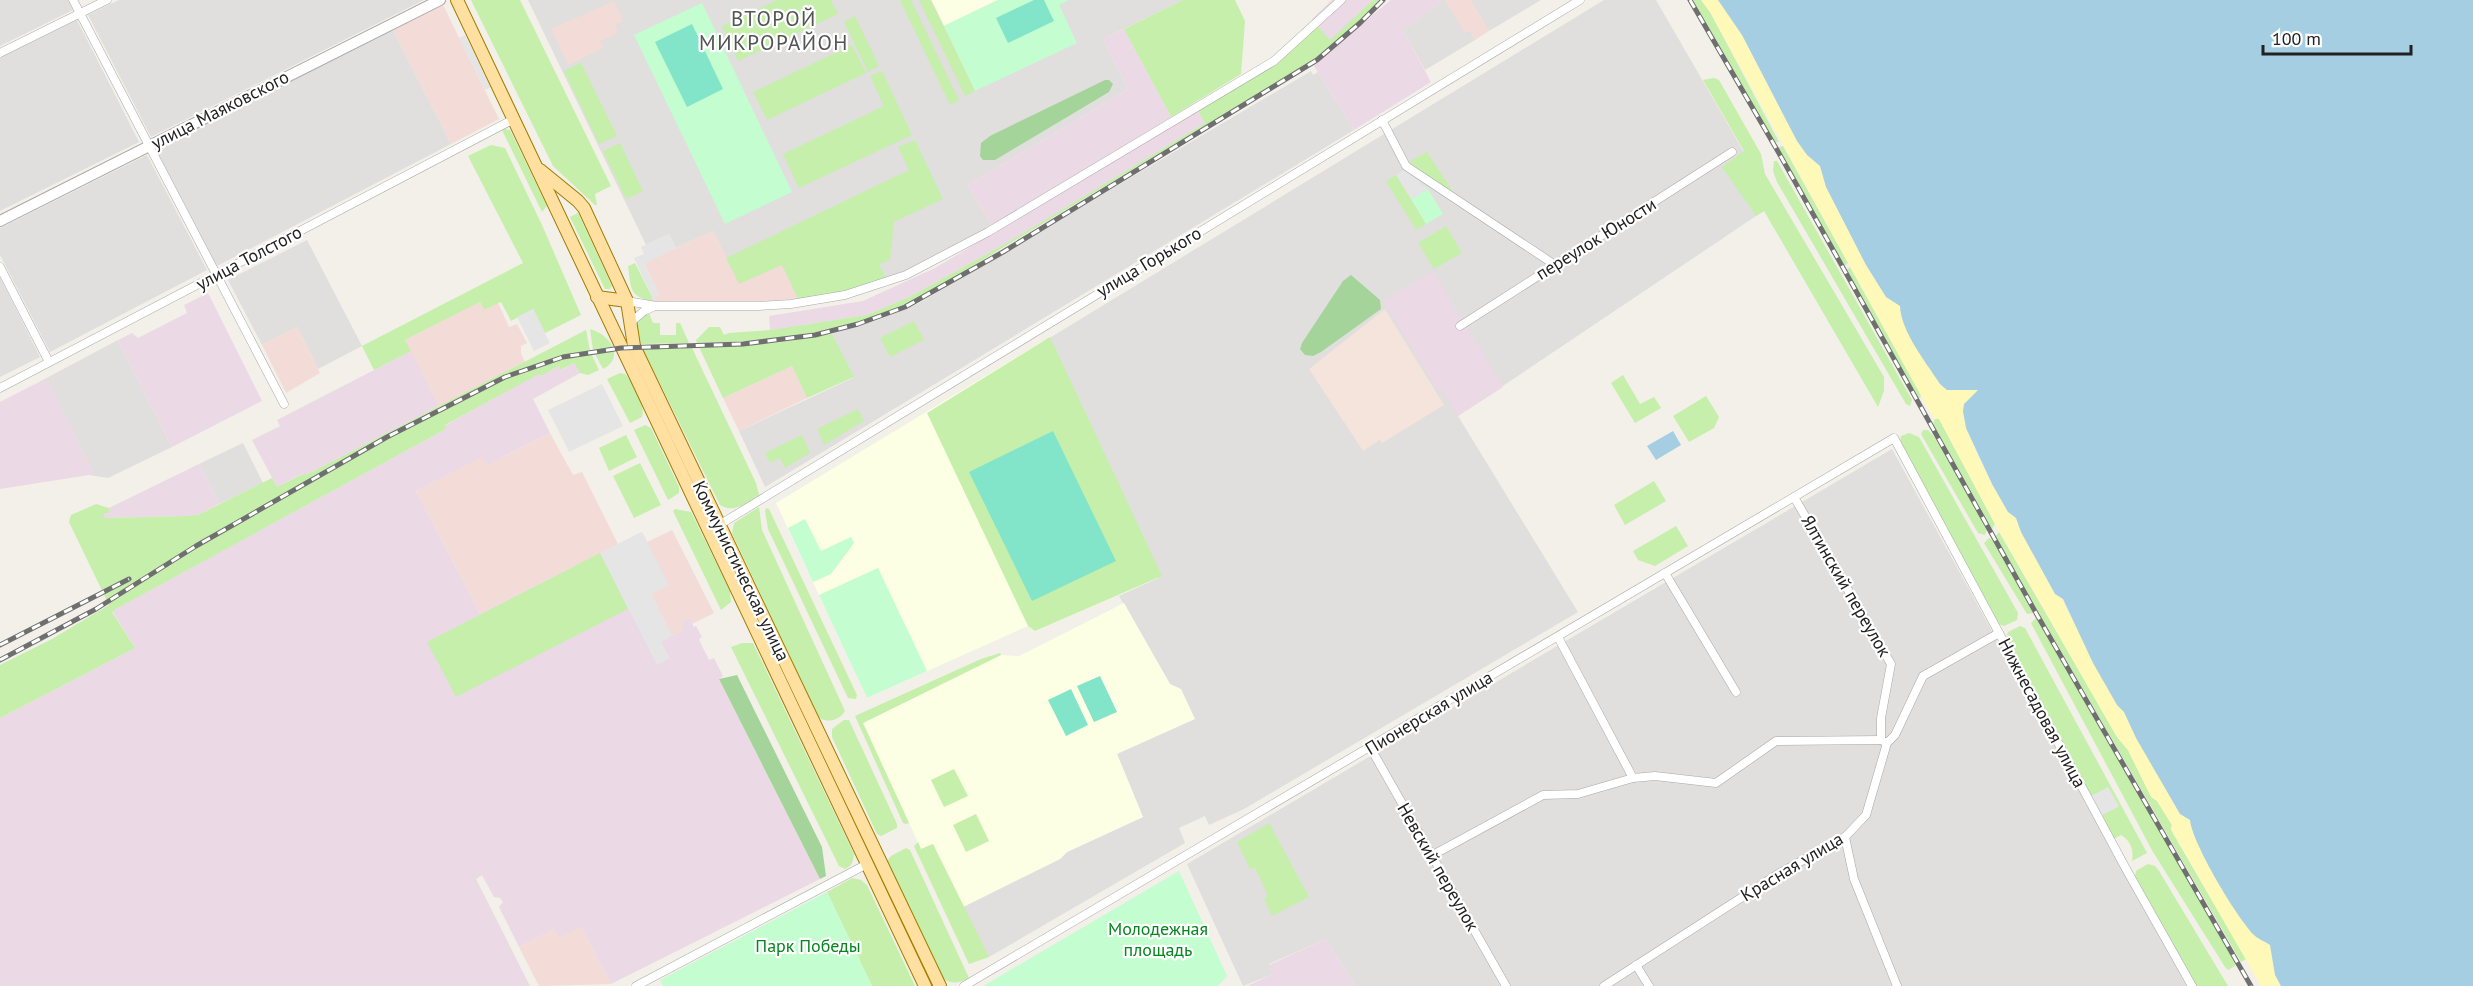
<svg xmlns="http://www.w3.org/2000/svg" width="2473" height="986" font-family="'PT Sans',sans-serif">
<rect width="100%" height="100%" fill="#f2f0e8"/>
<g fill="#e0dfde">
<polygon points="0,0 68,0 73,10 0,46"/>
<polygon points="119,0 424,0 151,137 88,15"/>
<polygon points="528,0 1183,0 1103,39 1128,89 968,185 992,226 907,270 876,283 798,299 782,265 739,284 713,231 676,248 669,234 646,245"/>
<polygon points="1443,0 1445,0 1465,32 1470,30 1475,40 1425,70 1403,31"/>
<polygon points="1470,0 1541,0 1489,31"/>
<polygon points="1604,0 1656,0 1774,204 1458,416 1578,612 1244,809 1209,825 1205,816 1179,828 1185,843 989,957 963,907 1060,859 1067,852 1143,817 1117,754 1170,684 1119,596 1158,578 1043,342"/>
<polygon points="77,20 139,142 0,211 0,58"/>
<polygon points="393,30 451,144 217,266 156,149"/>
<polygon points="1311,71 1313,75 1318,72 1354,130 765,487 739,431 853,378 832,334 878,320 919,303"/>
<polygon points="147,155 207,270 50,352 0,255 0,228"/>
<polygon points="307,240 362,346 318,369 297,327 262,345 228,280"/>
<polygon points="0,277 40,357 0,377"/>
<polygon points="118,340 172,447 108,478 89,475 92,471 48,381 41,384 39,382"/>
<polygon points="243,443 263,483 219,504 199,464"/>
<polygon points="1892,449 2187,986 1355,986 1326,939 1269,964 1273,974 1243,986 1187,864"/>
</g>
<g fill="#f3dbd7">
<polygon points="1445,0 1470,0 1489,31 1475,40 1470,30 1465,33"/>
<polygon points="614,1 623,21 615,24 618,33 600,41 603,48 568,65 551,29"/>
<polygon points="443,5 499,119 451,144 393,30"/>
<polygon points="713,231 739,283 782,265 798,299 764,301 650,301 659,295 644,263"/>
<polygon points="480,302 484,310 498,303 509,327 517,324 527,343 521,346 521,354 525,362 439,406 405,340"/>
<polygon points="297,327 320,373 286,393 262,345"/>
<polygon points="792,366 807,398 739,431 723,398"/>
<polygon points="550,433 573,475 582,472 618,544 480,614 416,491 494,450 499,459"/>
<polygon points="672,530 714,613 692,624 689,618 681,622 685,630 672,636 651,594 668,585 647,542"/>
<polygon points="581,927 611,984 539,986 519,947 554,929"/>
</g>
<g fill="#ecd9e6">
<polygon points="1332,0 1373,0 1330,41 1312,19"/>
<polygon points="1391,0 1443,0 1403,31 1431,82 1354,130 1313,64"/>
<polygon points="1124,29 1171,117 992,226 968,185 1128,89 1103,39"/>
<polygon points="1198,111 1205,123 1010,241 911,296 867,315 770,330 769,316 863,301 935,268"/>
<polygon points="1433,272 1503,387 1458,416 1441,389 1437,390 1383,301"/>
<polygon points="208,293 262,401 172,447 118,340 132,333 138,338 187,313 184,305"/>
<polygon points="411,351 439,406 306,475 304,473 277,487 252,440 280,426 277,420"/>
<polygon points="574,363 580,373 533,399 550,433 487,465 482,457 416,491 480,614 642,532 669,585 651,594 672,636 684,630 681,622 689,618 694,627 696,626 702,637 699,639 702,646 709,660 714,658 723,676 719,679 820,879 611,984 581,927 559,938 554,929 519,947 499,907 503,902 500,898 494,897 482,875 476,879 530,986 0,986 0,718 135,648 112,611 446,429 444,426 539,373 541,376 559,366 562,370"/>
<polygon points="48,380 92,471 89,475 0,489 0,402 39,382 41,384"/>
<polygon points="199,464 219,504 200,514 188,516 104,518 104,513 109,513 109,508"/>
<polygon points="1326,939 1355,986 1247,986 1273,974 1269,965"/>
</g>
<g fill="#fcffe4">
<polygon points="931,0 998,0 944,26"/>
<polygon points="1043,341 1158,578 1035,631 1028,626 867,698 776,503"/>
<polygon points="1124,603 1170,684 1181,689 1195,719 1117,754 1143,817 1067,852 1060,859 963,907 933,844 921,849 863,723 1001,655 1019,656"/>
</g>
<polygon fill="#f4e4db" points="1385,309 1444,405 1382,443 1380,440 1363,451 1309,369"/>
<g fill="#c5efab">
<polygon points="471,0 520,0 611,186 595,194 597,205 595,205 553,166"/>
<polygon points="777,0 831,0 838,14 738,61 722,26"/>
<polygon points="900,0 911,0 959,100 950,105"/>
<polygon points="919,0 931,0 975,91 965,96"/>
<polygon points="1183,0 1235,0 1245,21 1241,74 1171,117 1124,29"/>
<path d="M1373,0h8l-22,22 -47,39 -394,238c-69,34 -145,43 -221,44l-1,-3 13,-13h11l4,8 5,-2 41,-3 97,-15 44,-19 99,-55 195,-118 -7,-12 77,-48 42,-38 13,15z"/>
<polygon points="1693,0 1701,0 1710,12 1779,142 1774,142"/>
<polygon points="855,16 879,66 868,72 844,22"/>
<polygon points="852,45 866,73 767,120 753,92"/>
<polygon points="581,63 617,136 599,144 564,71"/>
<polygon points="882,71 912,135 799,188 783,154 884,106 870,76"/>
<polygon points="1714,78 1719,80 1761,154 1765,174 1884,377 1884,391 1878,407 1764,211 1756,216 1722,167 1744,151 1703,80"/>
<polygon points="505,129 510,130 547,206 542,212 502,130"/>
<polygon points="915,140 943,199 894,222 890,260 879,264 886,279 846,291 798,299 782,265 739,284 726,258 909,170 898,147"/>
<polygon points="620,143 643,191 626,199 603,151"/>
<polygon points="491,145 505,148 542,225 581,315 545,333 533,309 511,321 501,302 484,310 480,302 405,340 411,351 374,370 362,346 523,263 468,156"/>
<polygon points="1783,146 1848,263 1844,266 1779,150 1779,147"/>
<polygon points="1427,152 1454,193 1413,166 1410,161"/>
<polygon points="1774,161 1777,161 1912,400 1910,406 1906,404 1777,182 1773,171"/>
<polygon points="1396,175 1426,224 1416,230 1386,181"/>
<polygon points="578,213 612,286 610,289 605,289 570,217"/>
<polygon points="1446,226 1462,253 1434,269 1418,243"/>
<path d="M635,263l18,36 -3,2c-22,-6 -19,-15 -22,-35z"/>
<polygon points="1850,267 1921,395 1920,398 1917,398 1846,270"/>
<path d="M649,313l4,10h7v12h16v-12h4l9,20 -48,1c-6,-14 -7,-24 8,-31z"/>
<polygon points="914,321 924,340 890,357 880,338"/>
<path d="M590,329c19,5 36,28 13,40l-10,-19z"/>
<polygon points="586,330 590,351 599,370 588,375 580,373 574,363 561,370 559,366 541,376 539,374 445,425 446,429 116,609 112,612 135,648 0,718 0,665 52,639 109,605 69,522 71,515 96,504 109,508 109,513 104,513 104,518 188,516 200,514 272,478 277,487 305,473 306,475"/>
<polygon points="832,334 854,377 807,398 792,366 723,398 699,347 776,343"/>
<polygon points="1050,337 1162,576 1035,631 1028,626 927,413"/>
<path d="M692,348l64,135 3,12c-13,8 -25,19 -39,10l-77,-156z"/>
<path d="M620,373l5,1c8,8 21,32 17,43l-12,6 -23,-44z"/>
<polygon points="1623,375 1640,404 1654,397 1661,408 1635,423 1611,383"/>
<polygon points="1706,396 1719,417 1714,428 1689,442 1673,416"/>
<polygon points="858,409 864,421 824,445 817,429"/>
<polygon points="1935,418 1939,419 1995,524 1992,529 1933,425"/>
<polygon points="645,425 651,428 679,487 679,493 668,500 634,430"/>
<polygon points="1923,430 1928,430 1935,438 1987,529 1985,535 1978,533 1921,434"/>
<polygon points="1909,433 1919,437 2018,613 2017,620 2004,626 1998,624 1900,442 1901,436"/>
<polygon points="626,435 637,457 609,471 599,448"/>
<polygon points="802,435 810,453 785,468 780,458 770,463 765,453"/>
<polygon points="640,463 661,505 634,518 613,476"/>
<polygon points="1654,481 1666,501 1625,525 1614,505"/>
<path d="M759,507l3,23 83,181c-5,9 -18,13 -27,6l-86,-184 2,-10z"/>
<polygon points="766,508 769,509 857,695 856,699 848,698 768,529 765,511"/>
<polygon points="675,509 691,512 730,591 731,602 721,610 673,511"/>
<polygon points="1676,526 1688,546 1655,566 1638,560 1633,551"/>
<polygon points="1999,532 2117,737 2128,750 2151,796 2157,801 2172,825 2171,830 2246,959 2241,962 1995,537"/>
<polygon points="1989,538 1992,539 2033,613 2027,614 1984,543"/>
<polygon points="600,553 628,609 456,697 427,642"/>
<polygon points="2036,618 2236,962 2235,966 2228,970 2225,967 2153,852 2031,623"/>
<path d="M2020,626l5,2 122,225 -15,8c2,-11 -1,-20 -11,-26l-7,4 -12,-24 17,-9 -28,-10 -85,-157 2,-7z"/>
<path d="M742,643h11l101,211c-1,8 -2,12 -9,15l-6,-3 -108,-219z"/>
<polygon points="1000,653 1001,655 863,723 909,823 906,824 903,823 855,716 981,659"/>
<polygon points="844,720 849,720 897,824 897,828 881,836 877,834 832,737 832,729"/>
<polygon points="954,769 968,796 944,807 931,780"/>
<polygon points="976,814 989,841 966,852 953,825"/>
<polygon points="1269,823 1309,897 1272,916 1264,899 1268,896 1255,868 1250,869 1237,842"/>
<polygon points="918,842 921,849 933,844 989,957 969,964 914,846"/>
<path d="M906,848l4,2 59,128c-10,5 -17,7 -27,0l-55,-117 4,-5z"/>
<polygon points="2148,864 2155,866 2159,871 2228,986 2196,986 2135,877 2136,871"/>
<polygon points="852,878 861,880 867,885 915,986 872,986 827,892"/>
</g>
<g fill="#a5d49a">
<polygon points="1105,80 1109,80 1113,84 1109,92 995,160 983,160 980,156 981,143 990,136"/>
<polygon points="1351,275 1380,300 1381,309 1321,352 1313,356 1305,355 1300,349 1302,343 1343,281"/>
<polygon points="737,675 822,847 826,876 820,879 719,679"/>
</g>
<polygon fill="#fff9b9" points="1701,0 1718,0 1742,35 1797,141 1807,155 1820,166 1826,187 1866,265 1886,297 1900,305 1900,310 1940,384 1947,390 1978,390 1963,411 1963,416 1977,454 1992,484 2008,512 2016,518 2021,532 2055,594 2063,599 2065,606 2180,814 2190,820 2195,838 2238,913 2253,934 2270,945 2275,975 2281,986 2261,986 2171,829 2172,825 2157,801 2151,797 2128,750 2117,737 1995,524 1939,419 1934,419 1710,12"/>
<g fill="#c4fdcf">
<polygon points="998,0 1069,0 1059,5 1077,43 975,91 944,26"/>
<polygon points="702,3 792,192 725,224 634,35"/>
<polygon points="1428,189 1443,214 1426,224 1411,199"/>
<polygon points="805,519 821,551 851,537 854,543 831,574 813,582 788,528"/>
<polygon points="878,568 927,671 867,698 819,595"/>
<polygon points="1179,871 1227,976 1218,986 983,986"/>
<polygon points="827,892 872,986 663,986 660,980"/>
</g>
<g fill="#82e5ca">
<polygon points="1034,0 1044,0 1054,21 1008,43 996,18"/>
<polygon points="692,24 723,89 687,107 655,42"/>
<polygon points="1053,431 1116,561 1032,601 969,472"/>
<polygon points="1100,676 1117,712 1094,722 1077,686"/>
<polygon points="1071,689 1088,725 1066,736 1048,700"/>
</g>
<g fill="#e5e5e5">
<polygon points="465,35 491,87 485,90 459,38"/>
<polygon points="1404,170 1428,189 1411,199 1396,175"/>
<polygon points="669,234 676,248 644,264 659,295 653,299 634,258 644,254 641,247"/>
<polygon points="533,309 550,343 534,351 517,317"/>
<polygon points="602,384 623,426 569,452 548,410"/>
<polygon points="642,532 669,585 651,594 672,636 661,642 670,658 657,665 600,553"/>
<polygon points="2108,787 2119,806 2102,815 2091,796"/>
</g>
<g fill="#a6cee2">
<path d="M1718,0h755v986h-192l-6,-11 -5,-30c-5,-4 -11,-5 -16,-10 -17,-17 -62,-92 -64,-115l-10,-6 -44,-76 -12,-26 -7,-7 -24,-42 -30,-64 -8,-5 -34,-62 -5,-14 -8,-6 -16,-28 -26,-56 -3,-17 1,-7 14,-14h-31l-7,-6c-14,-22 -39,-52 -40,-78l-14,-9 -20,-32 -40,-78 -6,-21 -13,-11 -10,-14 -55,-106z"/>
<polygon points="1673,431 1681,445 1656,460 1647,446"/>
</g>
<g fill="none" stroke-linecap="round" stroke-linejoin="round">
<g stroke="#a8a8a8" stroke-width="9">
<g id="minor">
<polyline points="73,0 284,404"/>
<polyline points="0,53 107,0"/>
<polyline points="1382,120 1406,166 1555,265"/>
<polyline points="0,267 49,362"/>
<polyline points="627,301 656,306 758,306 791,304 845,295 906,275 988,232 1274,61 1341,0"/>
<polyline points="630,323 644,311 653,307"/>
<polyline points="1460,326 1732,152"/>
<polyline points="0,388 514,119"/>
<polyline points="1794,497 1891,664 1881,718 1881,740 1885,742"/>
<polyline points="719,525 1580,0"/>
<polyline points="1665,573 1736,692"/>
<polyline points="1558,637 1633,778"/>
<polyline points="1370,747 1506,986"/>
<polyline points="1845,837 1854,879 1897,986"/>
<polyline points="1431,856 1543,795 1578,794 1633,778 1655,776 1716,783 1776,741 1881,740"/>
<polyline points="1636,965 1649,986"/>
<polyline points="636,986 867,864"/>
<polyline points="964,986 1894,438 2125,867 2192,986"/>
<polyline points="1604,986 1778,874 1845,837 1866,815 1887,743 1895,735 1923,676 1999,633"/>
</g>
</g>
<g stroke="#a8a8a8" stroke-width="12">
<polyline id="tertiary" points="0,221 440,0"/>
</g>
<g stroke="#9f7c00" stroke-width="14">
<g id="primary">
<polyline points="457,0 925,986"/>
<polyline points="540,170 578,201 584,208 627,301 634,346 940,986"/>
<polyline points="597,297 627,301"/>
</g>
</g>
<use href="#minor" stroke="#fff" stroke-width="8"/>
<use href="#tertiary" stroke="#fff" stroke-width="10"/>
<use href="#primary" stroke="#ffe0a0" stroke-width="12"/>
<g stroke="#6f6f6f" stroke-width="5">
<g id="rail">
<polyline points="1690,0 1780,155 2036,613 2251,986"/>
<polyline points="0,645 129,579"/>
<polyline points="0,660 96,609 196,546 387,437 505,377 563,357 621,348 743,344 815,335 858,324 905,307 1003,252 1317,60 1360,23 1383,0"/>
</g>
</g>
<use href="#rail" stroke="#fff" stroke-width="3" stroke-dasharray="9" stroke-linecap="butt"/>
</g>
<g text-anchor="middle" stroke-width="4.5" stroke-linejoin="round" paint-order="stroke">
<g font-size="18" fill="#212121" stroke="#fff">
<text transform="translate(220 110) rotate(-27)" y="6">улица Маяковского</text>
<text transform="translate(1596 239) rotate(-32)" y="6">переулок Юности</text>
<text transform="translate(249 258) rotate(-28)" y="6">улица Толстого</text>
<text transform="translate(1149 262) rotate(-31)" y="6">улица Горького</text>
<text transform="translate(741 571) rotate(64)" y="6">Коммунистическая улица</text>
<text transform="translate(1846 586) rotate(60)" y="6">Ялтинский переулок</text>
<text transform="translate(1429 713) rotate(-31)" y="6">Пионерская улица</text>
<text transform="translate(2042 713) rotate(62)" y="6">Нижнесадовая улица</text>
<text transform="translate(1438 867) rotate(60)" y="6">Невский переулок</text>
<text transform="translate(1792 867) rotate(-31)" y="6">Красная улица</text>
</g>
<g font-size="18" fill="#05851d" stroke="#fff">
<text x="1158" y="935">Молодежная<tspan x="1158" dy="21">площадь</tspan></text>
<text x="808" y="952">Парк Победы</text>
</g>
<g font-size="21" letter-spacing="1.5" fill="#545454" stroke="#fff">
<text x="774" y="26">ВТОРОЙ<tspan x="774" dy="24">МИКРОРАЙОН</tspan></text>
</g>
</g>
<path d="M2263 45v9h148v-9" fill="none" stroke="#212121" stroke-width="3"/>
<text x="2272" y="45" font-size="18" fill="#212121" stroke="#ffffff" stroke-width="4.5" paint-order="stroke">100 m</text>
</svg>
